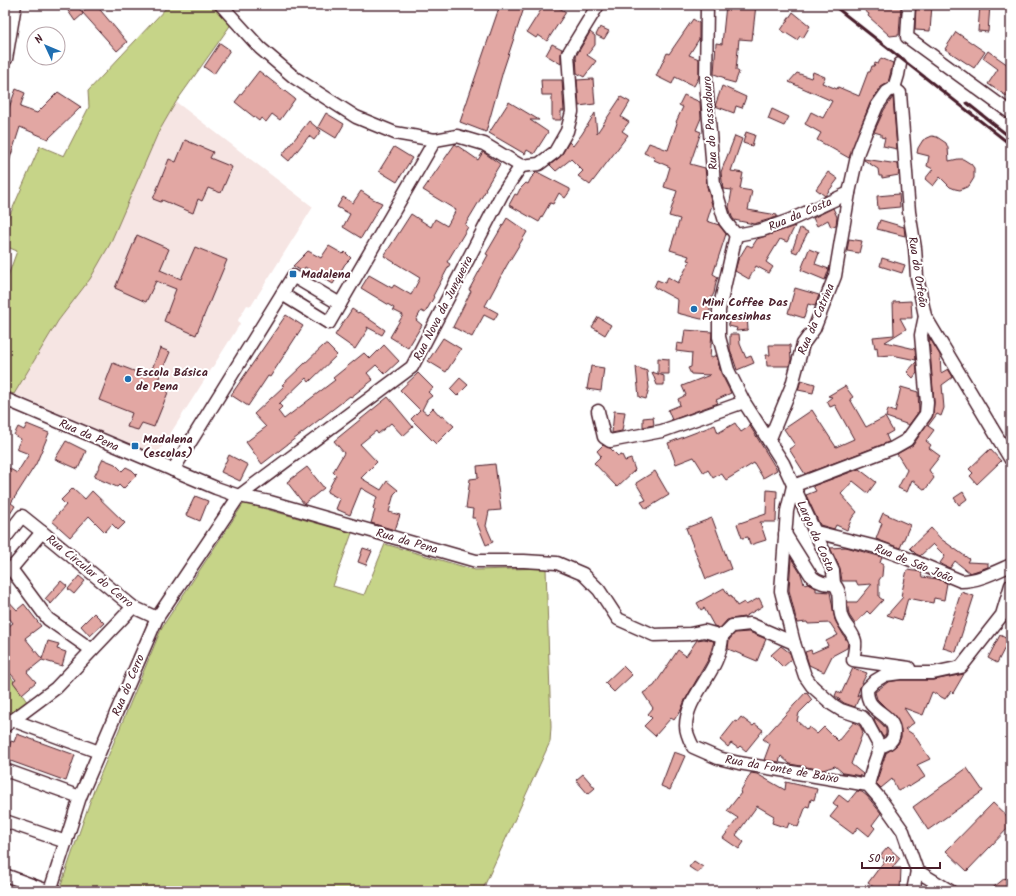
<svg xmlns="http://www.w3.org/2000/svg" width="1016" height="896" font-family="Kalam,sans-serif">
<rect width="100%" height="100%" fill="#fff"/>
<filter id="ink" filterUnits="userSpaceOnUse"><feTurbulence type="fractalNoise" baseFrequency=".025" numOctaves="2"/><feDisplacementMap in="SourceGraphic" scale="8" xChannelSelector="R" yChannelSelector="G"/><feConvolveMatrix kernelMatrix="1 2 1 2 8 2 1 2 1" color-interpolation-filters="sRGB"/></filter>
<g filter="url(#ink)">
<polygon fill="#f6e5e3" points="176,102 313,207 251,306 247,305 238,320 240,324 158,453 154,454 14,394 58,321 69,307 158,133"/>
<g fill="#c6d488" stroke="#887a5a">
<polygon points="169,5 216,5 232,23 176,102 158,133 110,244 90,279 58,321 14,394 5,391 5,284 17,251 5,246 5,226 40,146 64,156 89,107 88,91"/>
<polygon points="244,503 352,533 333,586 364,595 385,544 475,570 546,568 551,727 550,742 482,891 59,891 94,790 162,627"/>
<polygon points="5,667 25,699 35,711 5,735"/>
</g>
<g fill="#e2a7a3" stroke="#4a1f2b">
<polygon points="64,5 77,5 83,14 75,21"/>
<polygon points="91,5 96,5 127,42 117,51 82,12"/>
<polygon points="500,5 525,5 503,71 486,132 460,122"/>
<polygon points="544,5 554,5 566,12 547,41 538,35 536,38 527,32"/>
<polygon points="726,5 756,5 752,40 739,39 736,70 739,72 735,83 724,80 725,78 714,74 716,43 722,44"/>
<polygon points="879,5 901,5 899,35 890,36 868,16 869,14 864,10 878,9"/>
<polygon points="916,5 932,5 930,31 915,30"/>
<polygon points="980,5 990,5 988,32 978,31"/>
<polygon points="793,12 810,26 803,38 800,36 797,40 781,30"/>
<polygon points="693,19 699,23 699,39 689,55 699,59 699,77 694,86 675,77 672,84 656,76 667,53 669,54"/>
<polygon points="600,27 609,31 604,39 596,35"/>
<polygon points="590,32 595,36 595,45 587,55 596,61 584,77 577,73 576,56"/>
<polygon points="956,32 985,52 974,68 945,49"/>
<polygon points="220,43 230,50 214,74 204,67"/>
<polygon points="552,44 562,49 561,55 561,64 546,55"/>
<polygon points="988,51 1011,67 1011,99 988,84 998,69 983,58"/>
<polygon points="881,58 893,63 888,83 881,87 870,103 849,158 817,140 821,133 805,124 811,112 823,118 832,101 789,82 797,73 811,78 813,72 825,77 822,83 837,89 838,87 859,96 868,72 870,72 872,66 874,66 875,63 878,64"/>
<polygon points="259,71 295,99 280,120 272,114 266,122 261,118 259,121 235,102"/>
<polygon points="593,79 595,104 579,106 577,80"/>
<polygon points="541,80 562,80 564,111 561,111 561,120 552,120 552,95 542,95"/>
<polygon points="722,86 746,97 742,108 736,106 734,113 715,106"/>
<polygon points="16,89 25,93 20,107 37,113 58,92 81,107 48,139 20,127 7,168 5,168 5,118"/>
<polygon points="684,95 700,102 701,118 696,130 701,132 690,164 705,168 707,186 712,205 707,221 719,225 726,234 713,274 718,277 716,282 714,293 710,301 710,318 701,319 677,313 678,300 654,287 657,280 665,283 668,277 678,283 690,261 687,260 689,256 670,250 680,219 669,216 677,191 664,187 670,167 654,160 655,158 644,153 649,143 668,150 677,123 676,122 683,107 679,105"/>
<polygon points="621,97 630,102 621,117 629,122 622,131 628,135 590,185 578,176 583,171 571,159 556,171 550,165 561,156 569,142 573,146 582,134 595,113 597,133"/>
<polygon points="893,97 897,149 883,146 885,138 881,137 881,134 874,132 884,110"/>
<polygon points="509,102 539,120 530,120 548,132 534,154 527,150 525,154 489,133"/>
<polygon points="772,109 789,117 784,126 768,119"/>
<polygon points="326,113 344,124 336,138 318,127"/>
<polygon points="309,121 321,131 314,140 309,136 289,161 282,155"/>
<polygon points="746,132 755,135 752,146 743,143"/>
<polygon points="735,136 742,139 731,171 743,173 740,189 752,191 748,210 777,215 777,217 754,224 734,220 732,217 729,207 732,190 723,189 721,172"/>
<polygon points="932,136 937,137 946,143 948,148 949,161 958,159 963,159 971,164 974,168 974,178 969,186 960,190 955,189 950,187 940,177 933,186 925,179 933,169 927,166 929,156 917,153 918,148 923,140"/>
<polygon points="185,140 213,152 210,158 232,167 221,193 208,188 202,201 198,199 193,213 162,200 161,202 153,199 169,159 176,162"/>
<polygon points="455,144 478,160 483,152 500,164 485,189 486,190 465,225 468,227 447,262 450,264 433,296 434,297 425,313 421,311 416,320 422,325 408,348 390,337 403,315 393,310 394,308 361,288 369,275 392,288 394,285 411,295 420,278 384,256 411,214 431,227 435,219 447,226 456,210 423,190"/>
<polygon points="394,147 412,158 397,182 379,171"/>
<polygon points="864,159 898,164 899,175 882,178 882,176 879,176 878,169 864,160"/>
<polygon points="537,172 570,189 570,191 565,198 559,193 553,204 550,203 539,222 509,205 515,194 517,195 520,189 526,183 528,184 531,178"/>
<polygon points="828,172 838,179 825,196 816,189"/>
<polygon points="361,191 373,199 382,203 361,238 343,227 350,214 337,207 343,197 353,203"/>
<polygon points="899,194 900,207 878,209 877,196"/>
<polygon points="833,208 837,217 836,225 831,227 828,220 817,226 813,218"/>
<polygon points="507,218 527,232 507,265 485,306 498,313 494,320 484,315 472,337 453,327 471,291 469,290 488,255 486,254"/>
<polygon points="880,220 904,227 905,236 877,229"/>
<polygon points="795,226 787,242 780,239 766,262 773,267 769,273 756,266 749,279 735,271 738,260 747,245 752,247 757,239"/>
<polygon points="800,228 808,232 797,253 792,251"/>
<polygon points="137,235 169,249 160,270 181,279 195,247 227,260 196,335 164,321 176,289 156,281 146,302 115,288"/>
<polygon points="849,239 862,241 859,253 847,251"/>
<polygon points="329,246 343,254 345,252 351,258 345,264 333,284 305,267 302,271 293,266 308,251 321,258"/>
<polygon points="809,249 819,253 815,264 829,269 825,280 801,270"/>
<polygon points="882,258 905,265 902,273 880,266"/>
<polygon points="795,288 819,295 815,306 808,304 804,318 788,313"/>
<polygon points="911,301 912,318 900,318 906,329 885,342 915,349 916,360 892,355 878,356 877,347 875,348 873,337 894,335 893,302"/>
<polygon points="352,309 358,313 359,312 385,330 382,335 367,327 368,329 355,349 335,335"/>
<polygon points="286,315 303,326 270,377 268,376 248,406 231,395"/>
<polygon points="747,316 748,330 736,331 737,328 729,326 728,318"/>
<polygon points="598,317 611,325 605,335 592,327"/>
<polygon points="685,330 712,332 710,358 716,355 721,373 731,393 716,400 718,403 672,420 668,410 680,405 678,399 686,395 682,386 710,375 691,374 688,368 691,367 692,353 676,351 677,343 683,344"/>
<polygon points="730,334 739,334 740,344 746,358 751,356 754,363 737,370 730,349"/>
<polygon points="929,337 940,355 941,373 948,369 953,377 942,385 944,408 941,416 937,414 928,426 934,430 926,441 931,445 929,448 940,456 929,470 934,478 925,490 912,480 907,492 898,488 907,470 897,454 913,445 933,415 934,402"/>
<polygon points="443,338 461,349 446,372 428,361"/>
<polygon points="324,345 327,345 337,355 309,382 306,378 279,404 282,407 278,411 284,419 335,380 333,378 364,353 370,359 384,345 399,361 385,374 376,365 367,373 373,380 351,397 350,396 262,464 246,442 266,427 254,414 284,386 282,385"/>
<polygon points="769,345 790,345 791,360 789,366 767,366 766,355 770,355"/>
<polygon points="160,348 170,352 158,380 171,385 154,427 142,423 138,430 127,427 132,413 99,400 113,363 147,376 150,369 152,369"/>
<polygon points="658,358 669,359 669,374 658,374"/>
<polygon points="916,362 917,373 913,378 907,372"/>
<polygon points="591,366 604,368 601,391 587,389"/>
<polygon points="636,367 647,371 649,388 646,399 639,397"/>
<polygon points="652,372 664,376 664,385 657,385"/>
<polygon points="418,373 433,388 428,392 432,396 427,400 422,410 427,414 433,408 441,417 443,416 454,426 436,444 411,419 420,410 400,390"/>
<polygon points="460,378 468,385 457,396 450,389"/>
<polygon points="801,380 815,384 813,393 798,390"/>
<polygon points="845,386 853,397 850,399 866,427 885,417 893,431 886,435 889,442 805,474 789,449 795,445 784,429 812,410 836,447 854,439 835,405 830,407 827,401 832,397 828,396"/>
<polygon points="901,387 918,392 919,411 909,425 886,417 888,409 895,412"/>
<polygon points="388,397 413,427 403,436 391,423 378,434 376,431 360,444 377,462 361,478 381,490 387,481 398,490 394,494 389,512 400,515 395,530 371,523 375,510 373,508 377,497 361,488 350,515 336,509 340,499 327,492 336,475 333,472 344,453 334,441"/>
<polygon points="614,411 625,412 622,431 612,433"/>
<polygon points="653,417 654,425 643,427 643,418"/>
<polygon points="735,423 741,432 750,426 777,470 763,478 754,463 726,480 721,473 713,478 708,470 704,473 694,457 676,464 668,443 715,425 718,433"/>
<polygon points="27,424 49,433 36,464 11,503 15,506 5,522 5,466 17,473 29,454 16,449 21,439 14,435 18,427 24,430"/>
<polygon points="66,441 86,451 78,469 55,459"/>
<polygon points="603,445 610,448 618,456 622,455 625,461 631,459 635,470 617,487 594,463 601,456 597,451"/>
<polygon points="990,449 1001,461 977,484 970,476 973,473 969,469"/>
<polygon points="229,455 248,465 240,481 221,472"/>
<polygon points="103,459 115,464 122,471 126,467 132,470 137,475 123,489 119,485 117,487 94,477"/>
<polygon points="495,464 501,510 489,511 486,526 493,542 486,545 475,518 472,518 473,509 466,508 470,479 478,478 477,466"/>
<polygon points="307,467 324,488 304,504 287,482"/>
<polygon points="859,469 876,482 868,493 853,481 841,494 857,512 852,518 847,530 836,525 834,529 820,525 806,495 816,491 813,486"/>
<polygon points="655,471 669,495 646,509 641,502 646,500 636,483"/>
<polygon points="73,488 85,499 92,491 125,523 118,530 112,524 105,532 89,516 70,537 52,521 66,505 61,500"/>
<polygon points="767,490 777,491 776,522 760,522 766,540 750,545 748,537 742,538 737,524 766,514"/>
<polygon points="963,492 967,499 959,505 954,498"/>
<polygon points="195,496 208,501 200,521 186,515"/>
<polygon points="883,513 910,525 900,548 876,539 882,523 879,522"/>
<polygon points="712,518 731,569 706,579 686,528"/>
<polygon points="931,528 941,539 969,559 967,562 988,563 988,567 970,573 955,561 950,568 945,566 940,563 945,556 933,544 920,556 916,554 910,548"/>
<polygon points="846,547 882,557 880,563 883,565 882,576 879,580 879,597 883,600 870,614 867,611 855,624 849,615 847,602 857,602 872,584 858,585 856,581 842,581 840,568 830,548"/>
<polygon points="363,548 372,551 366,565 358,562"/>
<polygon points="791,558 801,574 804,584 808,583 816,588 816,591 830,592 835,620 848,643 847,648 832,656 824,672 809,665 805,652 811,650 812,653 828,646 826,641 838,635 830,623 808,624 807,622 797,623 789,590"/>
<polygon points="907,570 921,572 922,577 938,579 947,583 944,600 934,598 933,603 908,598 902,620 887,615 903,597 901,596"/>
<polygon points="79,576 85,581 74,594 68,589"/>
<polygon points="61,581 67,586 51,604 45,599"/>
<polygon points="724,588 729,596 731,595 737,606 744,602 746,605 759,598 763,606 744,617 731,619 727,620 720,628 714,626 704,608 701,610 697,603"/>
<polygon points="961,592 974,596 956,652 943,648"/>
<polygon points="5,597 17,610 24,604 41,626 25,638 42,659 48,641 59,644 57,649 66,652 62,666 42,660 27,672 36,682 22,694 13,682 16,680 5,667 5,629 13,623 5,613"/>
<polygon points="94,613 104,623 90,636 81,626"/>
<polygon points="749,632 766,639 757,661 728,649 729,640 735,633"/>
<polygon points="1000,635 1009,640 997,663 988,658"/>
<polygon points="704,639 714,641 709,658 685,700 681,710 674,720 671,718 655,736 644,726 652,718 648,714 653,708 643,693 654,686 678,650 686,656 697,640"/>
<polygon points="781,646 790,653 792,659 783,667 771,655"/>
<polygon points="623,666 632,675 614,692 605,683"/>
<polygon points="853,668 867,673 860,687 857,696 860,694 860,695 855,707 844,703 835,696 837,691 841,694"/>
<polygon points="964,674 953,693 951,691 945,699 932,692 923,715 904,708 914,723 905,729 914,735 930,759 917,765 925,777 909,787 908,786 898,791 892,779 881,788 876,783 886,753 892,749 898,744 901,737 901,731 897,719 877,699 875,692 888,682 900,680 934,680"/>
<polygon points="806,692 812,700 799,713 797,721 807,730 809,727 817,734 824,727 838,741 854,722 860,726 863,732 851,764 863,774 861,776 843,773 835,766 823,770 790,764 781,756 779,762 764,760 770,744 763,739"/>
<polygon points="741,717 753,726 755,724 763,730 746,751 740,746 738,748 731,743 728,747 720,740 735,721 737,722"/>
<polygon points="874,717 883,725 886,729 886,735 883,737 875,723"/>
<polygon points="17,734 75,755 66,781 5,759 11,741 14,742"/>
<polygon points="674,752 685,756 670,790 661,786"/>
<polygon points="967,768 983,791 928,830 913,807"/>
<polygon points="751,773 757,774 785,790 786,782 817,789 814,800 811,799 809,807 806,806 798,827 789,823 787,828 772,823 774,816 757,806 736,835 744,842 739,849 723,838 738,818 727,811 741,793 740,792"/>
<polygon points="583,774 595,788 588,794 576,780"/>
<polygon points="857,791 862,792 867,796 881,813 872,825 875,828 869,836 858,827 853,834 830,817 838,807 833,803 839,795 848,802"/>
<polygon points="993,803 1011,820 1011,825 967,871 946,851"/>
<polygon points="888,847 900,858 892,868 901,868 900,891 873,891 875,888 868,883 885,860 880,856"/>
<polygon points="694,861 703,867 698,873 689,867"/>
<polygon points="1005,878 1011,885 1011,891 989,891"/>
</g>
<g fill="none" stroke-linecap="round" stroke-linejoin="round">
<g stroke="#4a1f2b" stroke-width="15">
<g id="minor">
<polyline points="221,5 260,48 295,78 356,117 395,133 435,140 457,136 484,144 521,166"/>
<polyline points="707,5 706,81 714,185 725,221 736,235"/>
<polyline points="909,5 907,37 1011,113"/>
<polyline points="6,59 15,5"/>
<polyline points="894,88 900,93 909,212 915,248 917,277 925,316 1011,460"/>
<polyline points="894,88 898,75 900,64"/>
<polyline points="521,166 539,164 555,152 567,131 572,112 568,54 598,5"/>
<polyline points="736,235 719,310 719,337 728,370 744,402 783,463 833,571 834,584"/>
<polyline points="736,235 762,230 790,220 849,193"/>
<polyline points="282,294 329,323 435,140"/>
<polyline points="5,399 216,488 239,496 270,502 476,561 524,561 557,563 583,574 599,590 618,619 654,635 690,634 704,631 722,636"/>
<polyline points="598,411 604,437 610,441 662,431 744,402"/>
<polyline points="769,441 792,385 803,344 814,329 835,276 849,193 858,152 865,134 877,106 887,92 894,88"/>
<polyline points="173,470 293,276 340,304"/>
<polyline points="793,486 787,511 781,591 794,643 805,676 812,686 833,705 841,710 862,717 866,721 880,747 873,767 868,785"/>
<polyline points="793,486 893,448 907,440 915,429 926,414 927,403 921,335 925,316"/>
<path d="M816,532l60,15 28,10 57,24c17,0 34,-9 50,-16"/>
<path d="M785,534l27,43c7,6 13,7 22,7"/>
<polyline points="5,538 22,516 42,532"/>
<path d="M834,584c10,10 3,23 8,34 3,8 11,14 13,23 1,5 -1,13 -2,19l56,8"/>
<path d="M722,636c-1,36 -36,59 -36,90 0,7 4,15 7,21l25,11 21,5 129,22 13,15 22,31 14,40"/>
<polyline points="722,636 732,626 750,624 794,643"/>
<polyline points="92,650 48,619 11,569 42,532 133,607 157,618"/>
<polyline points="12,720 99,752"/>
<polyline points="5,726 56,688 133,607"/>
<path d="M880,747c8,-3 14,-6 14,-15 0,-14 -15,-18 -23,-28 -3,-4 -4,-10 -4,-15l8,-8 10,-6 15,-2h33l28,-6 41,-52 9,-30"/>
<polyline points="5,770 80,797"/>
<polyline points="5,821 66,842"/>
<polyline points="917,871 950,891"/>
<polyline points="5,875 48,891"/>
<polyline points="50,891 80,797 157,618 239,496 412,367 502,194 521,166"/>
<polyline points="913,891 917,871"/>
</g>
</g>
<use href="#minor" stroke="#fff" stroke-width="12"/>
<g stroke="#4a1f2b" stroke-width="3">
<polyline points="833,5 1011,145"/>
<polyline points="967,103 1011,138"/>
</g>
</g>
</g>
<g fill="#1f6fb2" stroke="#fff" stroke-width="1.5">
<rect x="289" y="270" width="8" height="8" rx="2"/>
<circle cx="694" cy="309" r="4"/>
<circle cx="128" cy="379" r="4"/>
<rect x="131" y="442" width="8" height="8" rx="2"/>
</g>
<g text-anchor="middle" stroke-width="4" stroke-linejoin="round" paint-order="stroke">
<g font-size="12" fill="#4a1f2b" stroke="#fff">
<text transform="translate(710 123) rotate(-94)" y="4">Rua do Passadouro</text>
<text transform="translate(800 214) rotate(-23)" y="4">Rua da Costa</text>
<text transform="translate(918 272) rotate(81)" y="4">Rua do Orfeão</text>
<text transform="translate(443 308) rotate(-63)" y="4">Rua Nova da Junqueira</text>
<text transform="translate(816 319) rotate(-67)" y="4">Rua da Catrina</text>
<text transform="translate(89 435) rotate(23)" y="4">Rua da Pena</text>
<text transform="translate(816 536) rotate(66)" y="4">Largo da Costa</text>
<text transform="translate(407 541) rotate(16)" y="4">Rua da Pena</text>
<text transform="translate(914 563) rotate(22)" y="4">Rua de São João</text>
<text transform="translate(90 571) rotate(39)" y="4">Rua Circular do Cerro</text>
<text transform="translate(128 685) rotate(-67)" y="4">Rua do Cerro</text>
<text transform="translate(782 769) rotate(10)" y="4">Rua da Fonte de Baixo</text>
</g>
<g font-size="12" font-weight="bold" fill="#4a1f2b" stroke="#fff" text-anchor="start">
<text x="301" y="278">Madalena</text>
<text x="702" y="306">Mini Coffee Das<tspan x="702" dy="14">Francesinhas</tspan></text>
<text x="136" y="376">Escola Básica<tspan x="136" dy="14">de Pena</tspan></text>
<text x="143" y="443">Madalena<tspan x="143" dy="14">(escolas)</tspan></text>
</g>
</g>
<rect width="1016" height="896" fill="none" stroke="#fff" stroke-width="20"/>
<rect x="10" y="10" width="996" height="876" fill="none" stroke="#4a1f2b" stroke-width="1.5" filter="url(#ink)"/>
<g transform="translate(46 46) rotate(314)"><circle r="19" fill="#ffffff" stroke="#b7a5aa"/>
<path d="M0-3L7 15L0 10L-7 15Z" fill="#1f6fb2"/>
<text y="-6" font-size="11" font-weight="bold" text-anchor="middle" fill="#4a1f2b">N</text>
</g>
<path d="M862 862v6h78v-6" fill="none" stroke="#4a1f2b" stroke-width="2"/>
<text x="868" y="862" font-size="12" fill="#4a1f2b" stroke="#ffffff" stroke-width="3" paint-order="stroke">50 m</text>
</svg>
